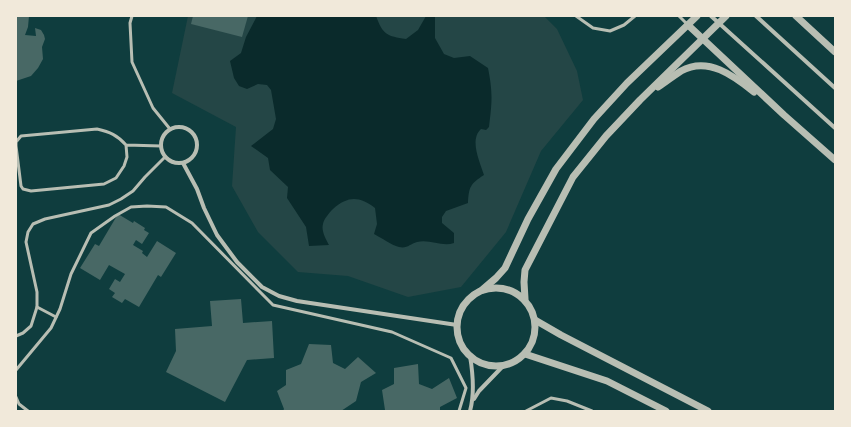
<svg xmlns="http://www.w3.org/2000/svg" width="851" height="427" font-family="Figtree,sans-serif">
<rect width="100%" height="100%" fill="#0f3d3e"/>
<polygon fill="#244646" points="188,16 544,16 557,29 577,71 583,100 541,151 506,232 461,287 408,297 348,276 298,272 258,232 232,186 236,127 172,93"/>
<path fill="#0a2a2b" d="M257,16h119c7,19 11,20 30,23l12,-9 8,-14h9v22l9,16 10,4 16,-2 18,12c5,25 4,34 1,59l-3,3 -5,-1c-12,11 -1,33 3,46 -14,9 -15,12 -16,28l-22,8 -4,6v6l12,10v10c-12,4 -24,-4 -37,-1 -7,2 -10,7 -18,5 -8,-2 -17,-9 -25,-13l3,-10 -2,-16c-16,-12 -27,-12 -42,1 -4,4 -9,10 -10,15 -2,7 3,15 6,21l-20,1 -3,-19 -19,-29 1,-11 -18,-17 -2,-12 -17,-12 22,-17 3,-10 -5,-29 -4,-5 -9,-1 -11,5 -8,-3 -5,-8 -4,-17 11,-8 5,-16z"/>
<g fill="#486865">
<polygon points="16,16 29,16 28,27 25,35 36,36 35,28 41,30 44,35 45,39 42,47 43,59 38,68 31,76 16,81"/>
<polygon points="193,16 248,16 242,37 191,24"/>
<polygon points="118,214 133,223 134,221 145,228 144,230 149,233 142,244 136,240 133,245 143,251 142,253 147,257 157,241 176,253 161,277 158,275 139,307 125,299 122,303 112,297 115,293 109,289 115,279 120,282 125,274 109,265 100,280 80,268 95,244 99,246"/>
<polygon points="241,299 243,323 272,321 274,358 247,360 225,402 166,372 176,351 175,329 212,326 210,301"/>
<polygon points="309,344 331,345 333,363 345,369 358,357 376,373 361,382 356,401 341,411 283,411 284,409 277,391 286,385 286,370 301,364"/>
<polygon points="418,364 419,384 432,389 449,378 457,398 440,407 440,411 383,411 385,410 382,390 394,384 394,368"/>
</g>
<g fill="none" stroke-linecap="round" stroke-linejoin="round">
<g stroke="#b8beb3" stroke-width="3">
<polyline points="132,16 130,23 132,62 153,108 170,129"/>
<polyline points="576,16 593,28 610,31 624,25 635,16"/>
<polyline points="679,16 688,25"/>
<path d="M126,145c-9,-10 -16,-13 -29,-16l-76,7 -5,6v4l5,40 2,3 8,2 73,-7 12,-6 8,-12 3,-9 -1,-12 35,1"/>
<polyline points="37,307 56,317"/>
<polyline points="16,336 23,333 31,326 37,307 37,292 26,242 28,232 33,224 45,219 109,205 121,199 133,191 145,177 165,157"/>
<polyline points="16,370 51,328 60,309 71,274 91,233 115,216 131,207 147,206 166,207 192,223 273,305 392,332 451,358 466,388 459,411"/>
<polyline points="16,397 19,404 28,411"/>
<polyline points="526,411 551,398 567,401 592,411"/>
</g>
<g stroke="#b8beb3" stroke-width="4">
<polyline points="711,16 835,128"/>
<polyline points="756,16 835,88"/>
<circle cx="179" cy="145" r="18"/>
<polyline points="183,163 197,189 204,208 217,235 237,262 262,287 279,296 297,301 457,325"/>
<path d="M470,356c3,18 5,37 0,55"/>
<polyline points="474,399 479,391 504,365"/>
</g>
<g stroke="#b8beb3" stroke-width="7">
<polyline points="796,16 835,52"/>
<polyline points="688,25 784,115 835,160"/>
<path d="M658,87c8,-5 15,-11 23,-16 27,-15 53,5 73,21"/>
<circle cx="496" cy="327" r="39"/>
<polyline points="482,290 496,278 505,268 528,219 556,169 594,119 627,83 697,16"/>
<polyline points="525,299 524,282 525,270 573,177 606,136 640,100 726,16"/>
<polyline points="535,320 561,335 708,411"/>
<polyline points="525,354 607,381 666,411"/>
</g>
</g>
<rect width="851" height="427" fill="none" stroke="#f1e9da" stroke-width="34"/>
</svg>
